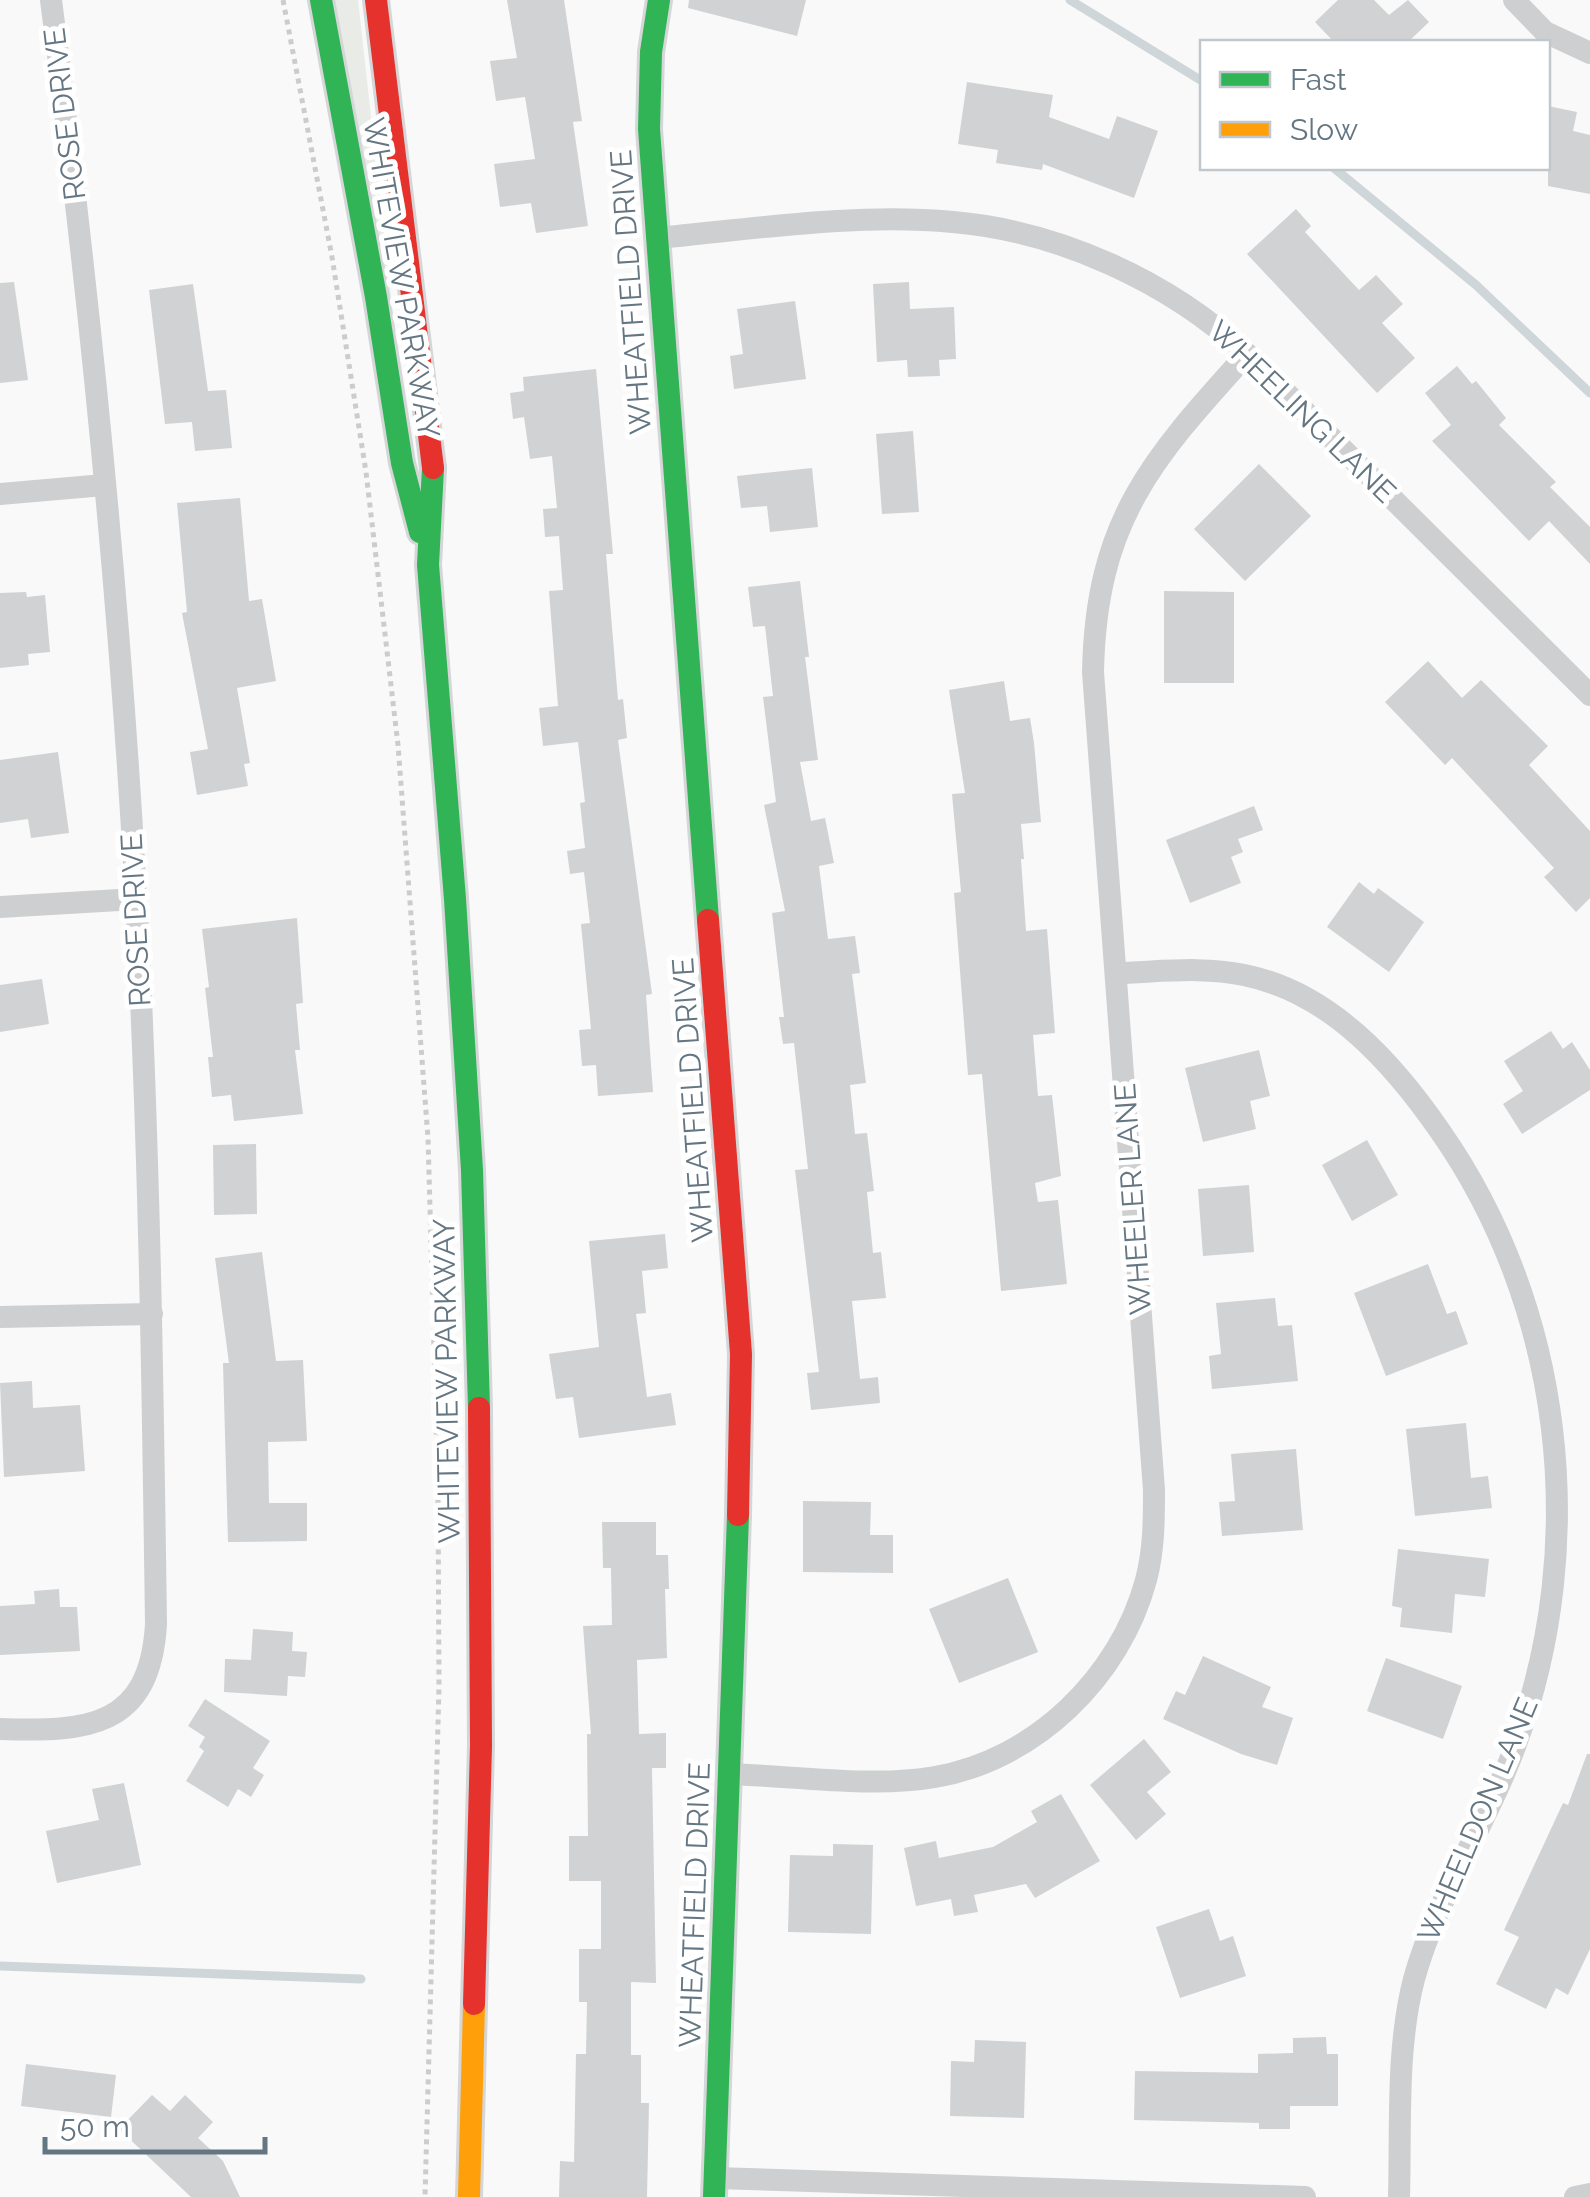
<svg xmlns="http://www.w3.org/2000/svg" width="1590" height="2197" font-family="Raleway,sans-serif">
<rect width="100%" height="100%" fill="#f9f9f9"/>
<polygon fill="#e8ebe6" points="330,0 358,0 407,441"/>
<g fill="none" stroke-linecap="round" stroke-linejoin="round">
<g stroke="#ced6d9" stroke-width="9">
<polyline points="1070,0 1202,81"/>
<polyline points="1334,168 1476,285 1590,393"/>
<polyline points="0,1966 361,1979"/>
</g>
</g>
<g fill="#d0d2d3">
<polygon points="507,0 564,0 582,121 573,122 588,226 536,233 531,203 500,207 494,164 535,159 525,97 496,101 490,61 517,58"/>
<polygon points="689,0 806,0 797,36 688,8"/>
<polygon points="1338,0 1374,0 1389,15 1408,0 1429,22 1408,42 1334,42 1315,22"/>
<polygon points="967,82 1053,95 1049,117 1109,139 1117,116 1158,131 1134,198 1043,164 1042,170 996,163 998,150 958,144"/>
<polygon points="1548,106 1577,112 1573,131 1590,135 1590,194 1548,186"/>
<polygon points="1296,209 1311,226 1305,232 1359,290 1376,275 1403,304 1382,323 1415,358 1377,393 1247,254"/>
<polygon points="14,282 28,380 0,383 0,283"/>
<polygon points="909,282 910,309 954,307 956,359 939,360 940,376 908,377 907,360 877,362 873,284"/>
<polygon points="193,284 208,391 226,390 232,448 195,451 192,422 165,424 149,290"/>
<polygon points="795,301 806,379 734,389 730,356 743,354 737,309"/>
<polygon points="1457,366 1472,384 1476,381 1506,418 1499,425 1556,482 1550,487 1590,527 1590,564 1549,521 1529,541 1432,441 1451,425 1425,393"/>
<polygon points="596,369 613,554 606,554 618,700 623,699 627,738 618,740 652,994 646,995 653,1092 598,1096 596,1065 582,1066 579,1030 591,1029 581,924 590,923 584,872 570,874 567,851 585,848 580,803 585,802 578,742 543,746 539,708 558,706 549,591 563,590 559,536 545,537 543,509 557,508 552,456 530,459 524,417 513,419 510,393 524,391 523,377"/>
<polygon points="913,431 919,512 882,514 876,434"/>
<polygon points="1259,464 1311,516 1245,581 1194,529"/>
<polygon points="812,468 818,527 770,532 767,506 741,508 737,476"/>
<polygon points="240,498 249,601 262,599 276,681 237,688 250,763 244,764 248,786 197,795 190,752 208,749 182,613 187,612 177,503"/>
<polygon points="800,581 809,657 805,657 818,760 800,762 811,821 825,818 834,863 819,866 828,939 855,936 860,973 852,974 866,1083 850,1085 855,1134 867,1133 874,1191 867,1192 873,1253 881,1252 886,1298 852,1301 860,1379 878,1377 880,1403 811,1410 807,1373 819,1372 795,1170 808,1169 794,1043 783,1044 779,1017 784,1017 772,913 785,911 764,805 776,802 763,697 773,696 765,626 753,627 748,587"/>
<polygon points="1164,591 1234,592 1234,683 1164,683"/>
<polygon points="26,592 27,597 45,595 50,652 28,654 29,665 0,668 0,593"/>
<polygon points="1428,661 1462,698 1481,680 1548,746 1529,765 1590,831 1590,898 1576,912 1544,877 1554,868 1452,758 1445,765 1385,702"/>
<polygon points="1004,681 1010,721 1030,718 1034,743 1041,822 1021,824 1024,859 1021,859 1026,931 1047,929 1055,1033 1033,1035 1038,1096 1052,1095 1061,1176 1035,1183 1038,1202 1058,1200 1067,1284 1001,1291 982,1074 968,1075 954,893 961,892 952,794 965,793 949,690"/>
<polygon points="58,752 69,833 31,838 28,819 0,823 0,760"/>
<polygon points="1254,806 1263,830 1238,839 1243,852 1231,857 1241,883 1190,903 1166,840"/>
<polygon points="1359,882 1374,894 1378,888 1424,922 1389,972 1327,927"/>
<polygon points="297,918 303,1003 296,1004 300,1050 295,1050 303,1114 234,1121 231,1095 212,1097 208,1057 213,1057 205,988 209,987 202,929"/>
<polygon points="42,979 49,1024 0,1032 0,985"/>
<polygon points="1551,1031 1563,1049 1572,1042 1590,1070 1590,1090 1522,1134 1503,1104 1523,1091 1504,1061"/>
<polygon points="1259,1050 1270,1096 1250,1101 1256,1129 1203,1142 1185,1068"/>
<polygon points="1367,1140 1398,1195 1352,1221 1322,1165"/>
<polygon points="256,1144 257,1214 214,1215 213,1145"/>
<polygon points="1249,1185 1254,1252 1203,1256 1198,1189"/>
<polygon points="665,1234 668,1268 642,1271 646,1313 636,1314 647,1397 671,1393 676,1425 579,1438 573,1397 556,1399 549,1354 599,1347 589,1241"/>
<polygon points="262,1252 276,1361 303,1360 307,1441 268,1442 269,1503 307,1503 307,1541 228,1542 223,1363 229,1363 215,1258"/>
<polygon points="1428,1264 1447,1314 1456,1311 1468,1344 1386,1376 1354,1293"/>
<polygon points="1275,1298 1278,1326 1292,1325 1298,1381 1212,1389 1209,1356 1221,1354 1216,1303"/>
<polygon points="32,1381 33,1408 80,1405 85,1471 4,1477 0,1383"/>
<polygon points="1466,1423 1471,1478 1488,1476 1492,1508 1415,1516 1406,1429"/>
<polygon points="1296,1449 1303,1530 1222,1536 1219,1502 1235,1501 1231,1454"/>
<polygon points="803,1501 871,1502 870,1535 893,1535 893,1573 803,1572"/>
<polygon points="602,1522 656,1522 656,1555 668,1555 669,1589 665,1589 667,1658 637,1660 639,1734 666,1733 666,1768 652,1768 656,1983 631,1982 631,2055 641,2055 641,2103 649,2103 647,2197 559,2197 560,2161 574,2162 576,2054 586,2054 587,2002 579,2002 579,1949 601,1949 601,1881 569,1881 569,1836 588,1836 587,1734 591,1734 583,1626 612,1625 611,1568 603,1568"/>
<polygon points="1398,1549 1489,1559 1485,1597 1455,1594 1452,1633 1400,1627 1402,1608 1392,1606"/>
<polygon points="1008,1578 1038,1652 959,1683 929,1609"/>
<polygon points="59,1589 60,1607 77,1607 80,1651 0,1655 0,1606 35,1604 34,1591"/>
<polygon points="253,1629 293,1632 292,1651 307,1652 305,1677 288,1676 287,1696 224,1692 225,1659 251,1660"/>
<polygon points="1203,1656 1271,1687 1262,1707 1293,1718 1277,1765 1241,1754 1163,1719 1176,1691 1185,1695"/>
<polygon points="1386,1658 1462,1686 1443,1739 1367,1711"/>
<polygon points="205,1699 270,1741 253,1768 264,1775 251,1797 238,1789 228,1807 186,1781 204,1751 199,1747 205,1737 188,1726"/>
<polygon points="1144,1739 1171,1772 1147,1792 1166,1814 1136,1840 1090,1785"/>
<polygon points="1587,1754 1590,1754 1590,1949 1568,1995 1556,1988 1546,2009 1496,1984 1519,1937 1504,1930 1563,1803 1568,1805"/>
<polygon points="124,1783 141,1865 57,1883 46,1831 99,1820 92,1789"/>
<polygon points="1061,1794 1100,1861 1035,1898 1026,1884 974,1895 978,1912 954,1916 951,1899 916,1906 904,1848 936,1841 939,1858 993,1847 1037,1822 1031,1811"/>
<polygon points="833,1844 873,1845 871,1934 788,1932 790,1855 833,1856"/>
<polygon points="1209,1909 1220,1941 1233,1936 1246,1976 1180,1998 1156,1927"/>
<polygon points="1326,2037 1327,2054 1338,2054 1338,2106 1290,2106 1290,2129 1259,2129 1259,2123 1134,2120 1135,2071 1258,2073 1258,2054 1293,2053 1293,2038"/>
<polygon points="975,2040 1026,2042 1024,2118 950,2116 951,2061 974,2062"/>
<polygon points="26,2064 116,2075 111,2117 21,2106"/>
<polygon points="152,2095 170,2111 185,2095 213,2122 198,2138 223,2161 240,2197 191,2197 119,2129"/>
</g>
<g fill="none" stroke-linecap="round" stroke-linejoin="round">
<g stroke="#d5d6d7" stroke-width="28">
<g id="fast">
<polyline points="321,0 376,297 402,463 420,532"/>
<polyline points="659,0 651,52 649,129 708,920"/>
<polyline points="433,468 428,565 455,899 472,1170 479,1408"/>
<polyline points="714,2197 738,1515"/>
</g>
</g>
<g stroke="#d5d6d7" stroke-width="28">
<polyline id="slow" points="469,2197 474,2004"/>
</g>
<g stroke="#d5d6d7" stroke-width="28">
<g id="jam">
<polyline points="376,0 433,468"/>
<polyline points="708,920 741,1354 738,1515"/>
<polyline points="474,2004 481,1746 479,1408"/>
</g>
</g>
<polyline stroke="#cbcccd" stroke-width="5" stroke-dasharray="5 5" stroke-linecap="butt" points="283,0 332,257 366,472 398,745 428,1138 438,1489 439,1687 425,2197"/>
<g stroke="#cecfd0" stroke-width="22">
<polyline points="1514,0 1545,32 1590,53"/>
<path d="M657,238c98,-9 198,-25 296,-16 106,9 217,60 294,132l343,341"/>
<polyline points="0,494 104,485"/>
<polyline points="0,907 136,899"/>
<path d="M1116,973c42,-1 87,-7 128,2 86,17 149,88 196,156 123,176 150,411 76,613 -29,80 -79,152 -102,235 -18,70 -13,146 -15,218"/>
<polyline points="0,1317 152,1314"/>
<path d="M0,1729c87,3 150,-1 156,-105 -3,-216 -6,-431 -16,-646 -15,-327 -47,-654 -89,-978"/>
<path d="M730,1774c62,2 144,14 205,3 100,-17 185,-100 211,-197 8,-30 8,-60 8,-90l-61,-818c3,-151 58,-212 154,-318"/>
<polyline points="715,2178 1305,2197"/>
<polyline points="1575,2197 1590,2194"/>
</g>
<use href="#fast" stroke="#30b455" stroke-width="22"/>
<use href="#slow" stroke="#ff9f0a" stroke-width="22"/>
<use href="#jam" stroke="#e5322d" stroke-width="22"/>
</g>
<g text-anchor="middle" stroke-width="10" stroke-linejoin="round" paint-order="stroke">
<g font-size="30" fill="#657683" stroke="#fff">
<text transform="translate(65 114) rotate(-97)" y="10">ROSE DRIVE</text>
<text transform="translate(401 278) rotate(80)" y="10">WHITEVIEW PARKWAY</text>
<text transform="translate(631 292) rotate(-94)" y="10">WHEATFIELD DRIVE</text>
<text transform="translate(1302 412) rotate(44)" y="10">WHEELING LANE</text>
<text transform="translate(136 920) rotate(-93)" y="10">ROSE DRIVE</text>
<text transform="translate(693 1100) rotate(-94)" y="10">WHEATFIELD DRIVE</text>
<text transform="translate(1133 1199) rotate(-94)" y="10">WHEELER LANE</text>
<text transform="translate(447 1381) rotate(-91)" y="10">WHITEVIEW PARKWAY</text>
<text transform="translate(1478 1820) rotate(-67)" y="10">WHEELDON LANE</text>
<text transform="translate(695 1905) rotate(-88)" y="10">WHEATFIELD DRIVE</text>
</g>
</g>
<rect x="1200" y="40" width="350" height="130" fill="#ffffff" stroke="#c1c8cd" stroke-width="2.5"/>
<rect x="1220" y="72" width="50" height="15" fill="#30b455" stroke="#c1c8cd" stroke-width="2.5"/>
<text x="1290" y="90" font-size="30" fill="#657683">Fast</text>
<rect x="1220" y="122" width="50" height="15" fill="#ff9f0a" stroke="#c1c8cd" stroke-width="2.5"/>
<text x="1290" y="140" font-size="30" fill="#657683">Slow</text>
<path d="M45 2137v15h220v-15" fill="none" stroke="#657683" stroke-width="5"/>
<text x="60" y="2137" font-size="30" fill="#657683" stroke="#ffffff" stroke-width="8" paint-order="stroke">50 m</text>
</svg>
